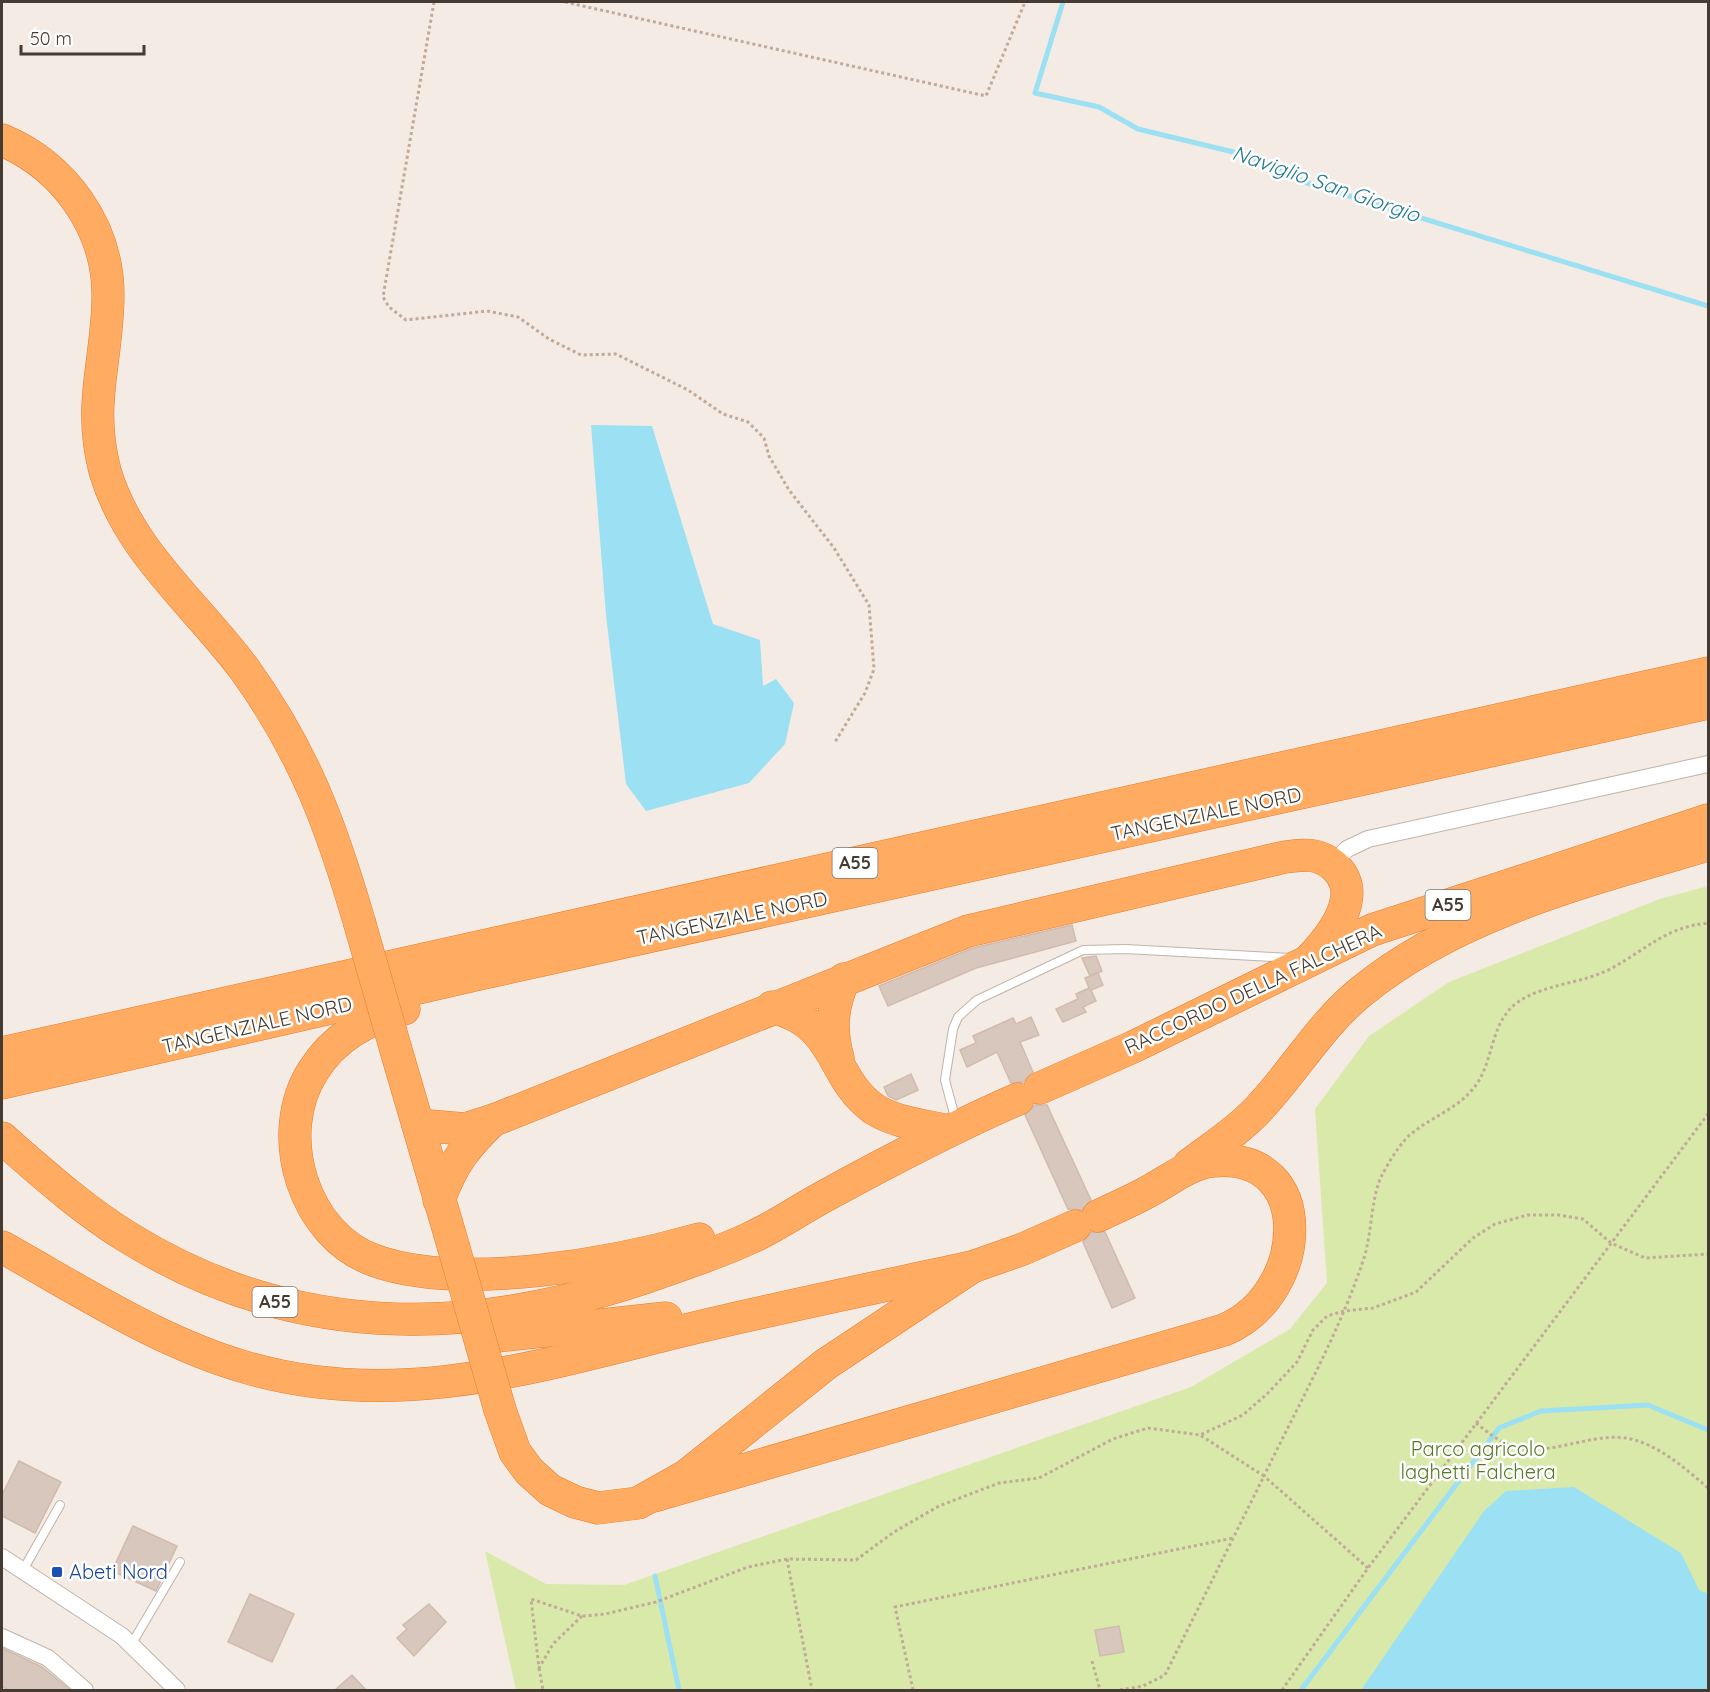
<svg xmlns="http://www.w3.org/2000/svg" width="1710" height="1692" font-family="Quicksand,sans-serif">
<rect width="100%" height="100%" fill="#f3ebe4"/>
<polygon fill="#d9e9aa" points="1708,886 1708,1690 516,1690 485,1551 546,1584 624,1585 1191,1387 1290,1329 1327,1283 1315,1109 1369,1036 1449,982 1660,899"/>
<g fill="#9ce0f3">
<polygon points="591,425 652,426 713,624 760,640 763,686 776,679 794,703 785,744 749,783 646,811 626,784 606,615"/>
<polygon points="1574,1487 1681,1553 1699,1590 1708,1594 1708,1690 1361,1690 1484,1511 1506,1491"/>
</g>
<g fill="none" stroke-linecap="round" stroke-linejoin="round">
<g stroke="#9ce0f3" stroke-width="5">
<polyline points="1063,2 1035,93 1099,107 1138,129 1250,156 1307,183 1708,306"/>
<polyline points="655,1576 679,1690"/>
<polyline points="1301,1690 1499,1428 1541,1411 1648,1405 1708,1430"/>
</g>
</g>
<g fill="#d8c7bc" stroke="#d0bbac" stroke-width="1.5">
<polygon points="1072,925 1076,941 976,968 888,1006 879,986 973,948"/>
<polygon points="1096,956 1102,971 1090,976 1082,958"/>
<polygon points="1098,973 1103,985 1091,990 1096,1001 1083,1007 1086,1012 1063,1022 1056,1009 1078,999 1076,994 1089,988 1085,978"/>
<polygon points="1031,1017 1039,1035 1020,1042 1033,1072 1023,1082 1011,1083 997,1052 967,1067 960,1050 976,1043 973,1036 1013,1018 1016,1024"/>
<polygon points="911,1074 918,1090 896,1100 888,1096 884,1087"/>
<polygon points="1035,1105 1047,1105 1091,1200 1082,1210 1068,1209 1025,1115"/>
<polygon points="1091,1232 1105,1232 1135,1298 1112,1308 1083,1242"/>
<polygon points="19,1461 61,1482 35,1533 2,1516 2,1495"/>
<polygon points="133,1526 177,1546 156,1591 112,1571"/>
<polygon points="250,1594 294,1614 272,1662 228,1642"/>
<polygon points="429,1604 446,1622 414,1656 397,1638 407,1629 403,1625"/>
<polygon points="1119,1626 1124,1652 1100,1656 1095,1630"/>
<polygon points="2,1648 42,1667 70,1690 10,1690 2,1687"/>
<polygon points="352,1675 366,1690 335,1690"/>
</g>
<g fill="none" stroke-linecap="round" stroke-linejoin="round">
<g stroke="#c1b4a9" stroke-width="10">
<g id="lane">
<polyline points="956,1121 945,1080 953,1029 958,1017 977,1000 1083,950 1126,949 1291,958"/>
<polyline points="23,1570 60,1505"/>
<polyline points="131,1645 180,1562"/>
</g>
</g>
<g stroke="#c1b4a9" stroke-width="18">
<g id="street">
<polyline points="1332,864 1347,849 1368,839 1708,764"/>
<polyline points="2,1557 122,1636 177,1690"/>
<polyline points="2,1637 48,1658 85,1690"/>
</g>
</g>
<g stroke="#e47d2d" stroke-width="33">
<g id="highway">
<path d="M2,140c62,26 106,87 106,155 0,65 -21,108 -3,176 23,80 92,134 140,199 59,82 86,155 114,251"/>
<path d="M772,1007c68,17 57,70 102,102 20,13 48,16 71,21"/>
<path d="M404,1009c-38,11 -70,28 -91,62 -41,64 -9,166 63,190 86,30 236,3 323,-22"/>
<polyline points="396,1050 453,1245"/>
<polyline points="2,1053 1708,673"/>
<path d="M838,1058c-8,-29 -6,-51 6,-79"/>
<polyline points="2,1083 484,973 1708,703"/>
<polyline points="1040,1088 1133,1047 1372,930 1708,820"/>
<path d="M418,1125l47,4 29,-9 474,-189 317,-74c19,-3 34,-4 49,9 32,28 -3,71 -24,93"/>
<path d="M2,1138c40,35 81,72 127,100 172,106 353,99 538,32 27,-10 56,-19 83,-32 25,-11 49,-28 73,-41 64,-35 128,-69 195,-98"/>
<path d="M1189,1165c25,-19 53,-37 74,-61 34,-37 59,-81 99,-113 97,-79 229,-111 346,-146"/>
<path d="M439,1200c14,-37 26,-53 54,-80"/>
<path d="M2,1247c79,44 158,96 246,121 153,44 297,-4 446,-40 92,-22 185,-41 278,-61"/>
<polyline points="480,1338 666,1318"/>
<polyline points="500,1410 515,1452 529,1471 550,1490 575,1502 598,1508 638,1503 686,1476 826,1364 972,1267 1023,1249 1075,1226"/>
<path d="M654,1496l570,-166c85,-35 94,-179 -11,-169 -23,2 -43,19 -62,29 -17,10 -35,17 -53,26"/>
</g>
</g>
<g stroke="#c1aa97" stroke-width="3" stroke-dasharray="3 3" stroke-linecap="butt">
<polyline points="434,2 383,297 389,307 406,320 487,311 518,317 549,339 581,355 616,354 688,390 723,414 748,422 764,438 769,456 789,490 834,548 869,605 874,669 865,693 835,742"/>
<polyline points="565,2 986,96 1025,2"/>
<path d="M1476,1423c9,7 17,14 27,19 36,21 84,-10 123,-4 31,5 60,31 82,50"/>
<polyline points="787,1559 812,1690"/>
<path d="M1368,1568l-104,-92c34,-71 75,-142 100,-218 8,-25 7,-61 18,-83 7,-13 18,-32 29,-41 23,-19 50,-26 67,-52 16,-25 13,-61 40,-80 28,-19 65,-18 94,-34 35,-19 54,-41 96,-45"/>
<polyline points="582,1616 553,1644 539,1668 531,1599 582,1616 605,1614 656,1602 748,1567 787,1559 856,1560 894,1532 939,1506 999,1483 1039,1478 1113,1439 1148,1428 1200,1435 1243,1415 1269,1392 1297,1362 1313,1330 1327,1316 1344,1311 1373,1308 1416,1292 1473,1238 1495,1224 1528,1215 1558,1215 1583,1219 1611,1243 1645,1258 1708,1254"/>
<polyline points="1092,1661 1100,1690"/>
<polyline points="539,1668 543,1690"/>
<polyline points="913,1690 895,1607 1233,1538"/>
<polyline points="1120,1690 1143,1686 1165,1675 1264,1476 1200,1435"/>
<polyline points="1282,1690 1368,1568 1708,1114"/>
</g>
<use href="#lane" stroke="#fff" stroke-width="8"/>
<use href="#street" stroke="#fff" stroke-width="16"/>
<use href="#highway" stroke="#ffac62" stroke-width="32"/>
<g stroke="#e47d2d" stroke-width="33" stroke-linecap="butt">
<g id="highway-bridge">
<polyline points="359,921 396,1050"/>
<polyline points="453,1245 500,1410"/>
</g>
</g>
<use href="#highway-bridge" stroke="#ffac62" stroke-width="32"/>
</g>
<rect fill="#1a4fb4" stroke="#fff" stroke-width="2" x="51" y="1566" width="12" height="12" rx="3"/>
<g text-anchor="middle" stroke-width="5" stroke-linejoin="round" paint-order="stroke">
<g fill="#fff" stroke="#7d7670" stroke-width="1.5">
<rect x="832.5" y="848" width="45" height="30" rx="4.5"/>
<rect x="1425.5" y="890" width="45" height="30" rx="4.5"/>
<rect x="252.5" y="1287" width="45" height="30" rx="4.5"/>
</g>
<g font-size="18" font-weight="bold" fill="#453b33">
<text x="855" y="869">A55</text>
<text x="1448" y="911">A55</text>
<text x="275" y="1308">A55</text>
</g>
<g font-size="20" fill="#453b33" stroke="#fff">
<text transform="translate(1206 814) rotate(-12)" y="7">TANGENZIALE NORD</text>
<text transform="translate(732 918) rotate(-12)" y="7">TANGENZIALE NORD</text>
<text transform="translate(1253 989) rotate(-25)" y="7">RACCORDO DELLA FALCHERA</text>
<text transform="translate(257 1025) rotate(-13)" y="7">TANGENZIALE NORD</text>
</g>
<g font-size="20" fill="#557925" stroke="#fff">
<text x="1478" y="1456">Parco agricolo<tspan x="1478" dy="23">laghetti Falchera</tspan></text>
</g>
<g font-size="20" fill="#164399" stroke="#fff" text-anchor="start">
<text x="69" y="1579">Abeti Nord</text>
</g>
<g font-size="21" font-style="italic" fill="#247b94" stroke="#fff">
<text transform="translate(1326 184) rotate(19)" y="7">Naviglio San Giorgio</text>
</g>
</g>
<rect width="1710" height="1692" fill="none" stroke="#453b33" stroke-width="6"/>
<path d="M21 45v9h123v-9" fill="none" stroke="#453b33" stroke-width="3"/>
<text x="30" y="45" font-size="18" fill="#453b33" stroke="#ffffff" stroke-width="4.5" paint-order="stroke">50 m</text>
</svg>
